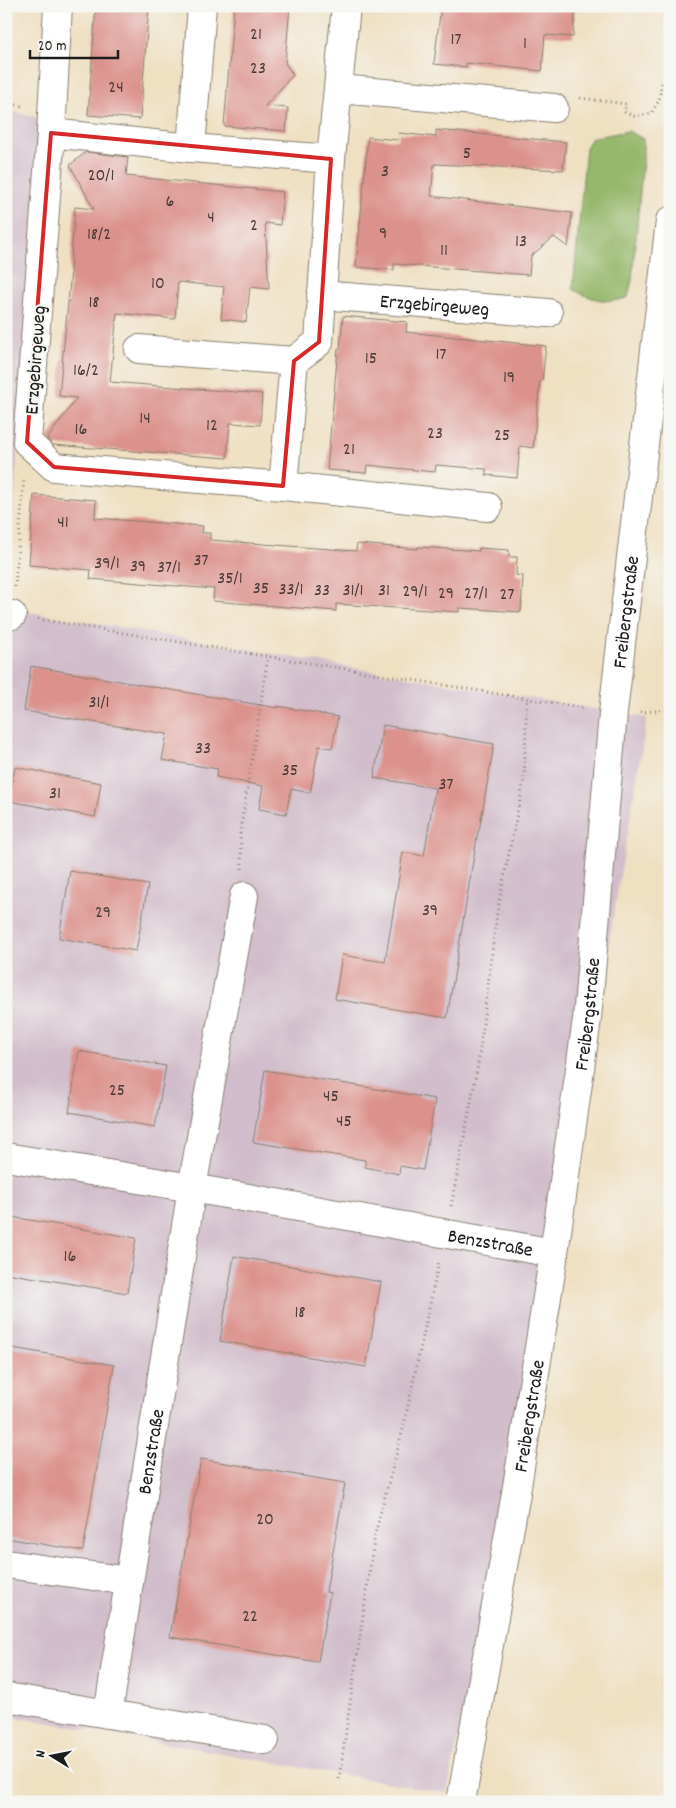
<svg xmlns="http://www.w3.org/2000/svg" width="676" height="1808" font-family="Dekko,sans-serif">
<rect width="100%" height="100%" fill="#f6f6f2"/>
<filter id="ink" filterUnits="userSpaceOnUse"><feTurbulence type="fractalNoise" baseFrequency=".02" numOctaves="2"/><feDisplacementMap in="SourceGraphic" scale="10" xChannelSelector="R" yChannelSelector="G"/><feConvolveMatrix kernelMatrix="1 2 1 2 8 2 1 2 1" color-interpolation-filters="sRGB"/></filter>
<filter id="wash" filterUnits="userSpaceOnUse"><feTurbulence type="fractalNoise" baseFrequency=".0096" numOctaves="4" result="noise"/><feDisplacementMap in="SourceGraphic" scale="20" xChannelSelector="R" yChannelSelector="G"/><feGaussianBlur stdDeviation="1.12" result="paint"/><feColorMatrix in="noise" values="0 0 0 0 0 0 0 0 0 0 0 0 0 0 0 0 0 1.4 0 .05"/><feComposite in="paint" operator="in"/></filter>
<g filter="url(#wash)">
<rect width="100%" height="100%" fill="#efe0c2"/>
<g fill="#d1bdcb">
<polygon points="6,110 42,119 6,606"/>
<polygon points="6,608 647,718 548,1299 447,1793 6,1715"/>
</g>
<path fill="#96b86c" stroke="#596a44" d="M628,131l15,8v20l-11,121 -4,17c-17,8 -39,2 -55,-8l13,-142 6,-9z"/>
<g id="blocks">
<g fill="#dc928c">
<polygon points="96,6 149,6 140,119 88,115"/>
<polygon points="234,6 290,6 285,63 293,75 265,106 288,108 286,131 224,126"/>
<polygon points="441,6 549,6 549,8 575,11 573,37 545,35 542,71 466,63 466,67 434,64"/>
<polygon points="436,130 566,142 563,170 434,164 431,196 572,213 568,247 554,237 531,256 529,275 394,264 394,270 356,267 368,137 398,140 399,133 436,137"/>
<polygon points="86,152 128,157 126,176 283,192 280,225 265,223 269,289 250,287 246,322 221,319 224,287 178,282 175,319 117,313 110,382 262,394 260,425 230,423 227,458 53,445 47,439 77,398 59,396 71,271 70,271 75,207 94,209 70,165"/>
<polygon points="343,316 407,322 406,332 546,346 542,381 540,381 533,448 520,446 517,478 486,475 486,469 436,465 435,472 367,465 366,473 327,470 338,349 340,349"/>
<polygon points="34,495 96,500 95,518 203,526 202,533 210,533 210,540 356,551 357,544 418,549 418,547 479,551 479,548 509,550 509,557 517,557 516,575 523,576 521,612 459,608 459,612 336,604 336,611 213,601 214,589 90,579 91,570 29,565"/>
<polygon points="31,666 278,708 278,706 338,717 332,748 319,746 310,793 291,789 286,814 259,809 263,786 216,777 218,769 162,760 167,734 24,711"/>
<polygon points="383,725 494,744 479,831 478,831 447,1018 335,999 342,955 385,962 403,852 424,856 435,788 374,778"/>
<polygon points="15,767 101,783 95,817 9,801"/>
<polygon points="70,871 148,885 136,951 59,938"/>
<polygon points="79,1051 166,1066 155,1127 69,1112"/>
<polygon points="265,1070 435,1099 423,1170 400,1166 399,1174 365,1167 365,1160 253,1142"/>
<polygon points="6,1216 136,1238 127,1293 6,1273"/>
<polygon points="234,1256 381,1282 366,1367 220,1341"/>
<polygon points="6,1347 114,1365 83,1551 6,1538"/>
<polygon points="201,1459 345,1483 326,1592 330,1593 318,1662 170,1637"/>
</g>
</g>
</g>
<g filter="url(#ink)">
<use href="#blocks" fill-opacity="0" stroke="#867e6f" stroke-width="1"/>
<g fill="none" stroke-linecap="round" stroke-linejoin="round">
<g stroke="#867e6f" stroke-width="30">
<g id="minor">
<polyline points="58,6 51,133 27,442 54,467 283,486 294,361 319,342 331,159"/>
<polyline points="339,89 554,108"/>
<polyline points="51,133 191,148 331,159 346,6"/>
<polyline points="191,148 202,6"/>
<path id="s1" d="M321,295l227,18"/>
<polyline points="139,349 294,361"/>
<polyline points="283,486 488,507"/>
<polyline points="6,614 12,615"/>
<path id="s2" d="M6,1157l186,31 362,65"/>
<polyline points="6,1564 129,1581"/>
<polyline points="6,1697 265,1740"/>
<path id="s3" d="M108,1714l84,-526 52,-292"/>
<path id="s4" d="M461,1802l54,-303 39,-246 33,-234 26,-306 57,-492"/>
</g>
</g>
<g stroke="#867e6f" stroke-width="3" stroke-dasharray="1 4" stroke-linecap="butt">
<polyline points="580,98 626,104 624,112 634,116 651,114 659,100 662,81 670,82"/>
<polyline points="6,103 25,107"/>
<polyline points="15,587 24,479"/>
<polyline points="38,619 585,708"/>
<polyline points="640,712 670,710"/>
<polyline points="242,869 240,834 268,657"/>
<polyline points="451,1206 478,1065 497,912 524,780 527,698"/>
<polyline points="339,1779 375,1534 404,1425 439,1261"/>
</g>
<use href="#minor" stroke="#fff" stroke-width="28"/>
</g>
</g>
<path fill="none" stroke="#d62828" stroke-width="4" stroke-linejoin="round" d="M51,133l280,26 -12,183 -25,19 -11,125 -229,-19 -27,-25z"/>
<g text-anchor="middle" stroke-width="4.5" stroke-linejoin="round" paint-order="stroke">
<g font-size="18" fill="#4c3a38">
<text x="256" y="39">21</text>
<text x="456" y="44">17</text>
<text x="525" y="48">1</text>
<text x="258" y="73">23</text>
<text x="116" y="92">24</text>
<text x="467" y="158">5</text>
<text x="385" y="176">3</text>
<text x="101" y="180">20/1</text>
<text x="170" y="206">6</text>
<text x="211" y="222">4</text>
<text x="254" y="230">2</text>
<text x="383" y="238">9</text>
<text x="99" y="239">18/2</text>
<text x="521" y="246">13</text>
<text x="444" y="255">11</text>
<text x="158" y="288">10</text>
<text x="94" y="307">18</text>
<text x="441" y="359">17</text>
<text x="371" y="363">15</text>
<text x="86" y="375">16/2</text>
<text x="509" y="382">19</text>
<text x="145" y="423">14</text>
<text x="212" y="430">12</text>
<text x="81" y="434">16</text>
<text x="435" y="438">23</text>
<text x="502" y="440">25</text>
<text x="349" y="454">21</text>
<text x="63" y="527">41</text>
<text x="201" y="565">37</text>
<text x="107" y="568">39/1</text>
<text x="138" y="571">39</text>
<text x="169" y="572">37/1</text>
<text x="230" y="583">35/1</text>
<text x="261" y="593">35</text>
<text x="291" y="594">33/1</text>
<text x="322" y="595">33</text>
<text x="353" y="595">31/1</text>
<text x="384" y="595">31</text>
<text x="415" y="596">29/1</text>
<text x="446" y="598">29</text>
<text x="476" y="598">27/1</text>
<text x="507" y="599">27</text>
<text x="99" y="707">31/1</text>
<text x="203" y="753">33</text>
<text x="290" y="775">35</text>
<text x="446" y="789">37</text>
<text x="55" y="798">31</text>
<text x="430" y="915">39</text>
<text x="103" y="917">29</text>
<text x="117" y="1095">25</text>
<text x="331" y="1101">45</text>
<text x="344" y="1126">45</text>
<text x="70" y="1261">16</text>
<text x="300" y="1317">18</text>
<text x="265" y="1524">20</text>
<text x="250" y="1621">22</text>
</g>
<g font-size="20" fill="#1c1c1c" stroke="#f6f6f2">
<text dy="7" stroke="none"><textPath href="#s1" startOffset="114">Erzgebirgeweg</textPath></text>
<text transform="translate(34 360) rotate(-86)" y="7">Erzgebirgeweg</text>
<text dy="7" stroke="none"><textPath href="#s4" startOffset="1202">Freibergstraße</textPath></text>
<text dy="7" stroke="none"><textPath href="#s4" startOffset="798">Freibergstraße</textPath></text>
<text dy="7" stroke="none"><textPath href="#s2" startOffset="492">Benzstraße</textPath></text>
<text dy="7" stroke="none"><textPath href="#s4" startOffset="392">Freibergstraße</textPath></text>
<text dy="7" stroke="none"><textPath href="#s3" startOffset="266">Benzstraße</textPath></text>
</g>
</g>
<rect width="676" height="1808" fill="none" stroke="#f6f6f2" stroke-width="25"/>
<g transform="translate(52 1756) rotate(280)" stroke="#f6f6f2" stroke-width="4" paint-order="stroke">
<path d="M0-4L9 19L0 12L-9 19Z" fill="#1c1c1c"/>
<text y="-8" font-size="14" font-weight="bold" text-anchor="middle" fill="#1c1c1c">N</text>
</g>
<path d="M30 50v8h88v-8" fill="none" stroke="#1c1c1c" stroke-width="2.5"/>
<text x="38" y="50" font-size="15" fill="#1c1c1c" stroke="#f6f6f2" stroke-width="4" paint-order="stroke">20 m</text>
</svg>
